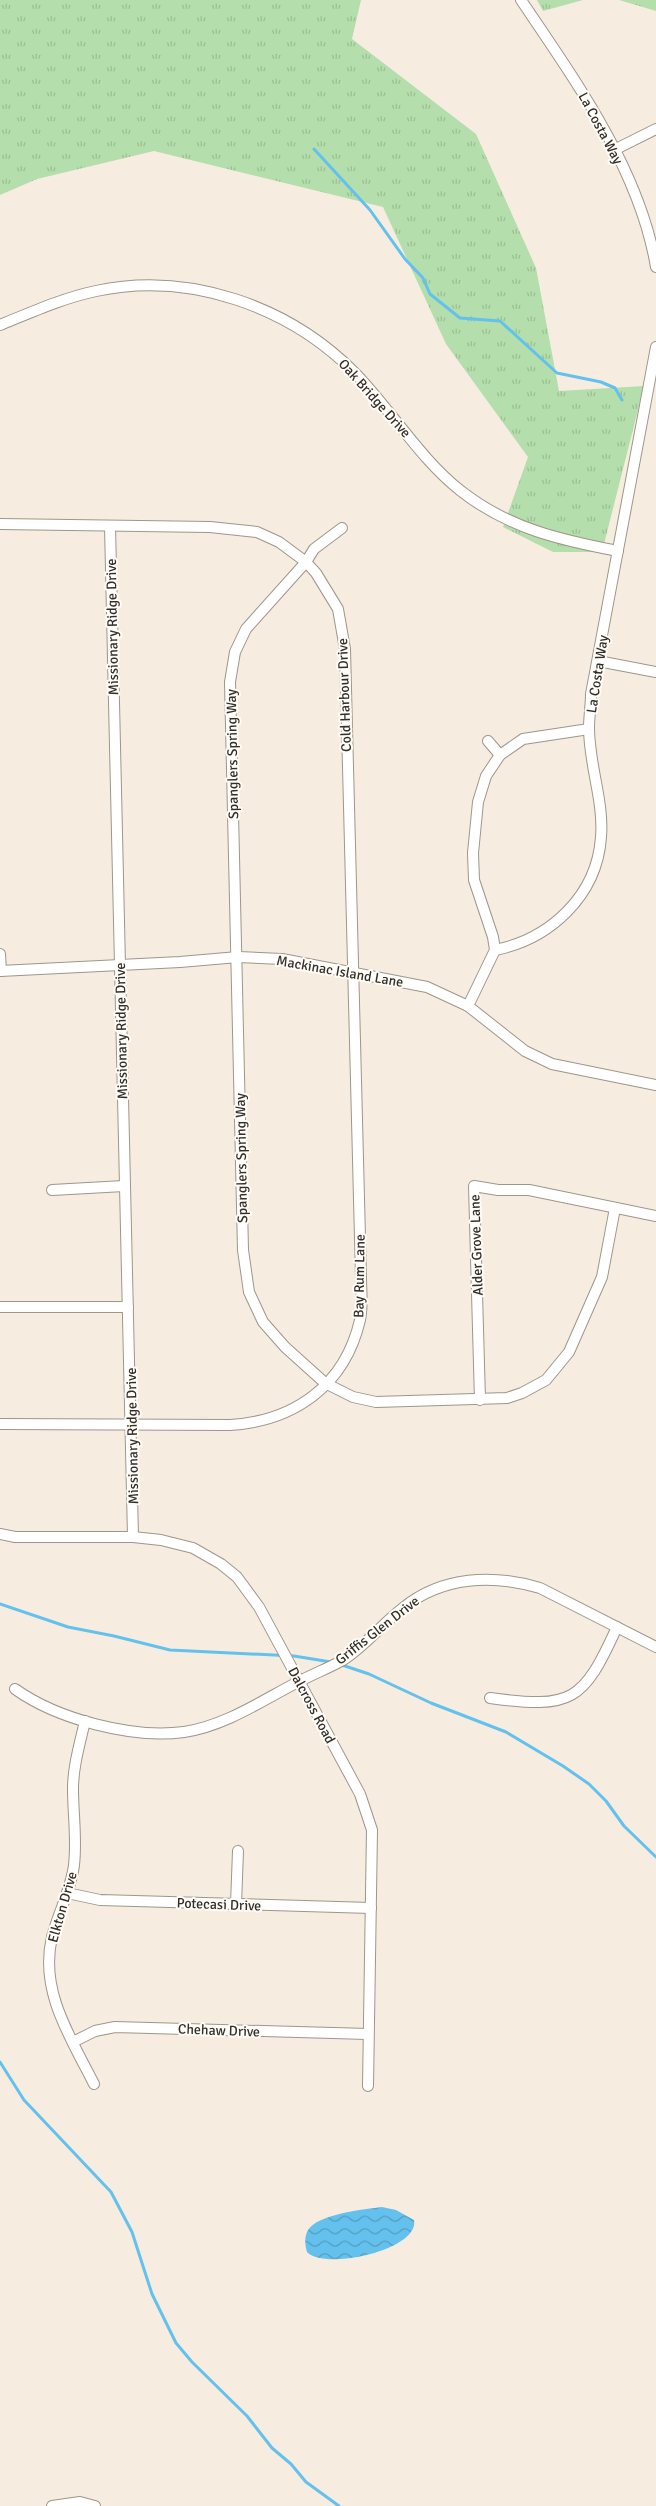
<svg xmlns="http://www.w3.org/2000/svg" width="656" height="2506" font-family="Signika,sans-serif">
<defs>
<pattern id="grass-tufts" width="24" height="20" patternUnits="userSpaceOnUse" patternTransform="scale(1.25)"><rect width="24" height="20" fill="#b4deab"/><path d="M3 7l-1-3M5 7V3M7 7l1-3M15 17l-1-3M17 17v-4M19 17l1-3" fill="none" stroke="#9bbf93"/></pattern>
<pattern id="water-waves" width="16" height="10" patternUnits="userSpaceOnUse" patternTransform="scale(1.25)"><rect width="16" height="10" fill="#64c1ed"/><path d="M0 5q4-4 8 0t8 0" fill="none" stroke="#539dc0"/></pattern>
</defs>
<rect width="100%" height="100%" fill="#f6ede0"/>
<g fill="url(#grass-tufts)">
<polygon points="0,0 361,0 352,39 476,134 536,268 559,391 644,386 602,552 553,552 503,527 528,457 446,344 383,207 154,151 37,179 0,195"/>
<polygon points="537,0 583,0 543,11"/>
<polygon points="619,0 656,0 656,11"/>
</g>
<path fill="url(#water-waves)" d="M382,2207l14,3 18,10c6,30 -90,51 -107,32 -2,-7 -3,-15 1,-22 10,-16 57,-21 74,-23z"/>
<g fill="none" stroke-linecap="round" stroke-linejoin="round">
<g stroke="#64c1ed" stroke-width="3">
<polyline points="314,149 370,210 405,259 423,278 430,294 460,318 500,321 557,373 601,382 615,388 622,400"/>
<polyline points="0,1604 68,1627 114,1636 170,1650 294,1656 331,1662"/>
<polyline points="339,1664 369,1674 431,1703 506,1732 563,1766 589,1784 606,1801 624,1826 656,1857"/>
<polyline points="0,2062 24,2100 111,2192 132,2232 152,2294 176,2343 192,2362 247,2416 272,2448 291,2464 306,2482 339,2506"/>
</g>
<g stroke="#9e968a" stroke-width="12">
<g id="minor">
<path d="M521,0c54,80 119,170 135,267"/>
<polyline points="614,150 656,129"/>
<path d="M0,325c32,-13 63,-27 96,-34 93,-20 193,15 259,82 36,37 66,87 106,118 47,37 99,49 157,60"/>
<path d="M0,524l210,3 47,5 22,10 27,20 10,11 22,36 7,40 16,628c0,14 2,30 -1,43 -15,65 -65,101 -130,105l-230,-1"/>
<polyline points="110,526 133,1537"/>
<polyline points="342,528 314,549 306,562 246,629 235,652 230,682 243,1250 249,1292 263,1322 285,1347 325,1383 353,1397 376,1402 507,1398 522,1393 546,1380 569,1352 602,1277 615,1208"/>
<polyline points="598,661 656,672"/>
<polyline points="488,741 500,755"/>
<path d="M495,950c55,-11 102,-54 106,-113 3,-36 -12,-72 -12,-109 0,-11 2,-23 2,-34l65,-347"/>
<polyline points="0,954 1,971"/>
<polyline points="0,971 180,962 238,957 282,959 427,987 468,1006 525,1051 552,1064 656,1085"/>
<polyline points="468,1006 495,950 493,937 474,880 473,853 478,802 486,776 500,755 523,739 589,729"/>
<polyline points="52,1190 124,1186"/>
<polyline points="0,1307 128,1307"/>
<polyline points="480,1400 474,1186 498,1190 529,1190 656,1216"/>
<polyline points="0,1534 15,1537 133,1537 161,1540 193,1548 221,1564 237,1577 259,1607 360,1794 372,1830 368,2086"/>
<path d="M15,1689c42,30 117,50 169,43 41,-6 79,-32 114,-50 15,-8 31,-14 45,-22 22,-14 39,-36 60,-52 39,-32 90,-34 137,-20l116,59"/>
<path d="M490,1698c82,11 93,4 127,-71"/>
<path d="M85,1721c-5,22 -12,45 -12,68 0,25 4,50 1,76 -3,25 -16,48 -22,72 -13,54 19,101 42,147"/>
<polyline points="67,1893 100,1900 371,1908"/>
<polyline points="236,1904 238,1851"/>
<polyline points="73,2042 95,2031 115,2027 368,2034"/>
<polyline points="52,2506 80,2502 95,2506"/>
</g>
</g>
<use href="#minor" stroke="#fff" stroke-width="10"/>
</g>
<g text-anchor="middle" stroke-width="4" stroke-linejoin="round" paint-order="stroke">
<g font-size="14" fill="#322f2a" stroke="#fffbf6">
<text transform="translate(601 128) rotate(62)" y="5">La Costa Way</text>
<text transform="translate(375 398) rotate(48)" y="5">Oak Bridge Drive</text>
<text transform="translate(112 627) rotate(-91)" y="5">Missionary Ridge Drive</text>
<text transform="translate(597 674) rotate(-81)" y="5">La Costa Way</text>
<text transform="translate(344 695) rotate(-92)" y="5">Cold Harbour Drive</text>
<text transform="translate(232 754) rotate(-91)" y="5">Spanglers Spring Way</text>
<text transform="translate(340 971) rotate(10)" y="5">Mackinac Island Lane</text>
<text transform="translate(121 1031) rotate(-91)" y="5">Missionary Ridge Drive</text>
<text transform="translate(241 1158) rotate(-91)" y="5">Spanglers Spring Way</text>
<text transform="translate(476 1245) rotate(-92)" y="5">Alder Grove Lane</text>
<text transform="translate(359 1276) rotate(-89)" y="5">Bay Rum Lane</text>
<text transform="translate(132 1436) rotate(-91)" y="5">Missionary Ridge Drive</text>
<text transform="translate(377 1630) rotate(-38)" y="5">Griffis Glen Drive</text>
<text transform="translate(312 1705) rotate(62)" y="5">Dalcross Road</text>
<text transform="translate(219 1904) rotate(2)" y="5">Potecasi Drive</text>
<text transform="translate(62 1907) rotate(-74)" y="5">Elkton Drive</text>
<text transform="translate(219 2030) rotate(2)" y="5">Chehaw Drive</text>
</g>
</g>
</svg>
